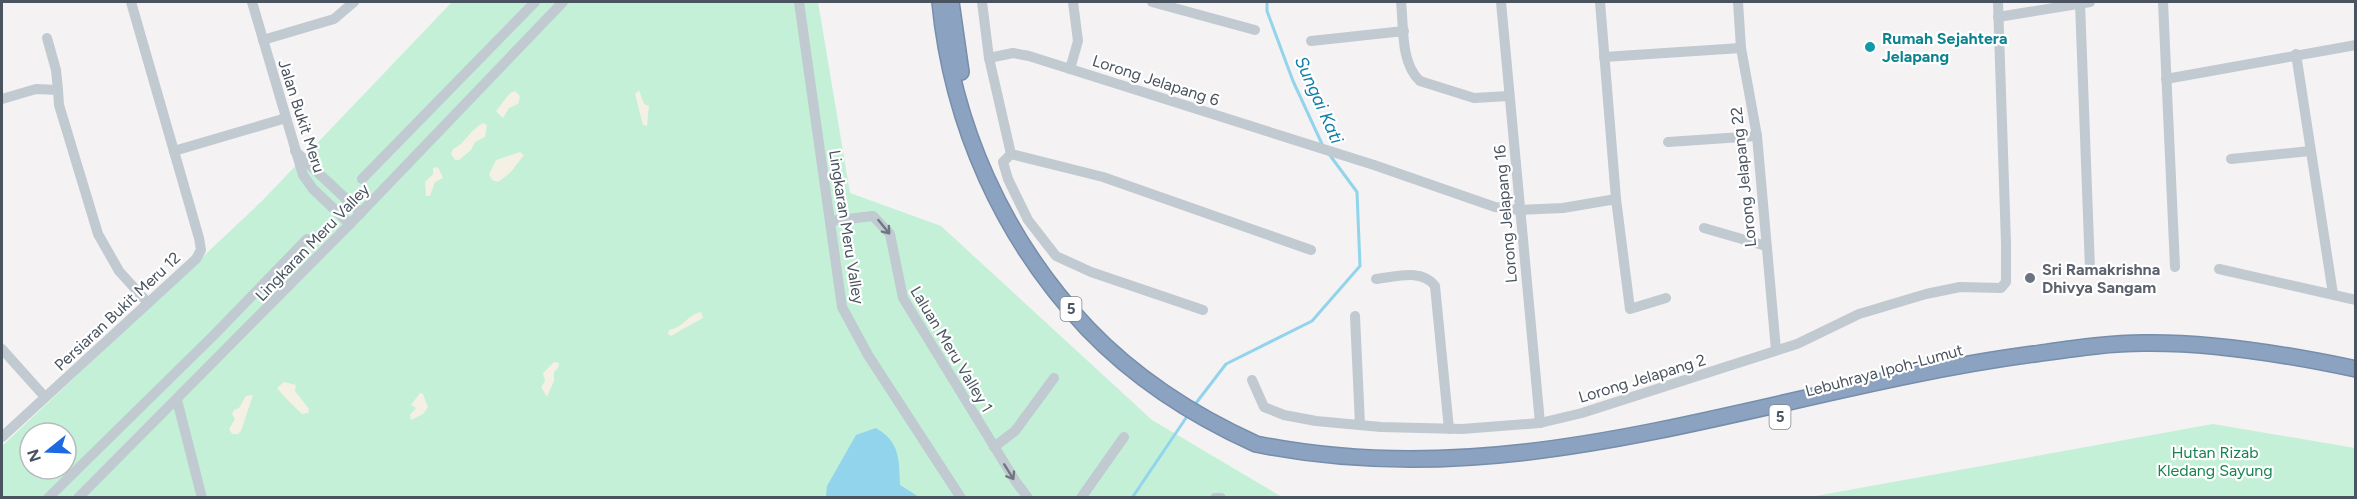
<svg xmlns="http://www.w3.org/2000/svg" width="2357" height="499" font-family="Figtree,sans-serif">
<rect width="100%" height="100%" fill="#f4f2f2"/>
<g fill="#c3f0d7" fill-rule="evenodd">
<path d="M452,2h366l32,191 91,33 211,194 130,77 -1280,1v-52l260,-245zM30,433h36v36h-36z"/>
<polygon points="2213,424 2355,448 2355,497 1810,497"/>
</g>
<g fill="#f4f0e4">
<polygon points="639,90 644,104 649,106 647,126 643,125 635,94"/>
<polygon points="515,91 520,96 518,104 509,108 503,118 496,111 510,93"/>
<path d="M483,123l4,2 -2,12 -10,5 -4,8 -12,10h-4l-4,-6 2,-5c13,-6 16,-19 30,-26z"/>
<polygon points="520,152 524,155 510,173 498,182 492,180 489,174 496,160"/>
<polygon points="438,167 443,178 435,182 430,196 426,196 425,182 433,174 433,168"/>
<path d="M701,312l2,6c-11,6 -20,11 -32,18l-3,-2 1,-4c14,-2 18,-15 32,-18z"/>
<polygon points="554,362 559,363 558,368 554,372 554,381 547,397 541,387 545,381 543,373"/>
<path d="M284,382l12,3 -1,6 14,18 -1,4 -6,1c-9,-9 -17,-16 -25,-26z"/>
<polygon points="420,393 423,394 428,407 423,414 411,420 410,415 416,408 411,405"/>
<polygon points="253,395 241,431 238,434 232,434 229,429 235,419 232,414 234,410 239,408 246,396"/>
</g>
<path fill="#91d4ec" d="M876,428c24,14 23,31 24,57l19,12h-93l1,-11 29,-51z"/>
<g fill="none" stroke-linecap="round" stroke-linejoin="round">
<g stroke="#91d4ec" stroke-width="3">
<polyline points="1267,2 1267,11 1293,81 1322,144"/>
<polyline points="1193,407 1226,364 1312,321 1360,266 1357,192 1329,154"/>
<polyline points="1132,498 1188,415"/>
</g>
<g stroke="#768dab" stroke-width="18">
<g id="highway">
<path d="M940,2c12,123 63,237 148,327 47,49 106,87 168,115 269,55 514,-55 778,-90 36,-5 74,-11 110,-11 67,-1 146,12 212,26"/>
<polyline points="951,2 961,72"/>
</g>
</g>
<g stroke="#c1c9d1" stroke-width="10">
<polyline points="252,2 303,175 313,189 350,224"/>
<polyline points="799,2 842,307 868,355 961,498"/>
<polyline points="982,2 989,58 1011,154"/>
<polyline points="1152,2 1255,30"/>
<path d="M1401,2c3,24 -1,61 19,79l54,17 35,-2"/>
<polyline points="1501,2 1540,423"/>
<polyline points="1738,2 1741,48 1757,136 1776,350"/>
<polyline points="2163,2 2175,267"/>
<polyline points="2080,3 2090,269"/>
<polyline points="1998,17 2090,2"/>
<polyline points="47,38 56,70 58,90"/>
<polyline points="263,40 334,19 354,2"/>
<polyline points="1311,41 1404,31"/>
<polyline points="2296,54 2333,294"/>
<polyline points="1604,57 1741,48"/>
<polyline points="989,58 1013,53 1029,56 1374,165 1495,207 1519,210 1563,208 1616,199 1600,2"/>
<polyline points="1070,69 1078,41 1073,2"/>
<polyline points="2166,79 2356,45"/>
<polyline points="2,99 36,89 58,90 59,105 98,234 119,271 148,303"/>
<polyline points="1668,142 1757,136"/>
<polyline points="174,151 286,118"/>
<polyline points="295,151 361,213"/>
<polyline points="1011,154 1103,177 1311,250"/>
<polyline points="1011,154 1003,162 1008,179 1028,220 1056,256 1091,272 1203,310"/>
<polyline points="2231,159 2310,151"/>
<polyline points="362,179 535,2"/>
<polyline points="1616,199 1630,309 1666,298"/>
<polyline points="830,221 873,216 890,234 903,298 1016,482 1028,498"/>
<polyline points="1704,228 1766,246"/>
<polyline points="2219,269 2356,300"/>
<path d="M1376,279c20,-2 46,-11 59,7l14,143"/>
<polyline points="1355,316 1360,425"/>
<polyline points="2,349 45,397"/>
<polyline points="1252,380 1264,407 1284,415 1316,421 1381,427 1462,429 1540,423 1582,413 1797,344 1859,314 1926,294 1960,287 2001,288 2006,282 2006,244 1998,2"/>
<polyline points="177,400 202,498"/>
<polyline points="2,437 196,259 201,250 199,238 131,2"/>
<polyline points="994,447 1015,431 1054,378"/>
<polyline points="48,498 214,335 307,239"/>
<polyline points="78,498 350,224 563,2"/>
<polyline points="1081,498 1124,437"/>
<polyline points="1215,498 1221,498"/>
</g>
<use href="#highway" stroke="#8ba2c0" stroke-width="15"/>
</g>
<defs><path id="oneway-shaft" d="M-6 0H5M1.5-3L5.5 0L1.5 3" fill="none" stroke-width="1.6" stroke-linecap="round" stroke-linejoin="round" transform="scale(1.5)"/></defs>
<g stroke="#6e7782">
<use href="#oneway-shaft" transform="translate(884 227) rotate(51)"/>
<use href="#oneway-shaft" transform="translate(1009 472) rotate(58)"/>
</g>
<circle fill="#0f9aa8" stroke="#fff" stroke-width="2" cx="1870" cy="47" r="6"/>
<circle fill="#6b7280" stroke="#fff" stroke-width="2" cx="2030" cy="278" r="6"/>
<g text-anchor="middle" stroke-width="4.5" stroke-linejoin="round" paint-order="stroke">
<g fill="#fff" stroke="#808790" stroke-width="1.5">
<rect x="1060.5" y="297" width="21" height="24" rx="4.5"/>
<rect x="1769.5" y="405" width="21" height="24" rx="4.5"/>
</g>
<g font-size="15" font-weight="bold" fill="#4a5460">
<text x="1071" y="314">5</text>
<text x="1780" y="422">5</text>
</g>
<g font-size="16" font-weight="bold" fill="#0d838f" stroke="#fff" text-anchor="start">
<text x="1882" y="44">Rumah Sejahtera<tspan x="1882" dy="18">Jelapang</tspan></text>
</g>
<g font-size="16" fill="#4a5460" stroke="#fff">
<text transform="translate(1156 80) rotate(18)" y="6">Lorong Jelapang 6</text>
<text transform="translate(302 116) rotate(72)" y="6">Jalan Bukit Meru</text>
<text transform="translate(1743 177) rotate(-96)" y="6">Lorong Jelapang 22</text>
<text transform="translate(1505 214) rotate(-95)" y="6">Lorong Jelapang 16</text>
<text transform="translate(847 227) rotate(81)" y="6">Lingkaran Meru Valley</text>
<text transform="translate(312 242) rotate(-46)" y="6">Lingkaran Meru Valley</text>
<text transform="translate(117 311) rotate(-43)" y="6">Persiaran Bukit Meru 12</text>
<text transform="translate(952 349) rotate(59)" y="6">Laluan Meru Valley 1</text>
<text transform="translate(1884 370) rotate(-15)" y="6">Lebuhraya Ipoh-Lumut</text>
<text transform="translate(1642 378) rotate(-17)" y="6">Lorong Jelapang 2</text>
</g>
<g font-size="16" font-weight="bold" fill="#5b616d" stroke="#fff" text-anchor="start">
<text x="2042" y="275">Sri Ramakrishna<tspan x="2042" dy="18">Dhivya Sangam</tspan></text>
</g>
<g font-size="16" fill="#198354" stroke="#fff">
<text x="2215" y="458">Hutan Rizab<tspan x="2215" dy="18">Kledang Sayung</tspan></text>
</g>
<g font-size="18" font-style="italic" fill="#0e7ea7" stroke="#fff">
<text transform="translate(1319 100) rotate(66)" y="6">Sungai Kati</text>
</g>
</g>
<rect width="2357" height="499" fill="none" stroke="#4a5460" stroke-width="6"/>
<g transform="translate(48 451) rotate(252)"><circle r="28" fill="#ffffff" stroke="#b7bbbf" stroke-width="1.5"/>
<path d="M0-4.5L10 22L0 15L-10 22Z" fill="#1d69e4"/>
<text y="-9" font-size="16" font-weight="bold" text-anchor="middle" fill="#4a5460">N</text>
</g>
</svg>
